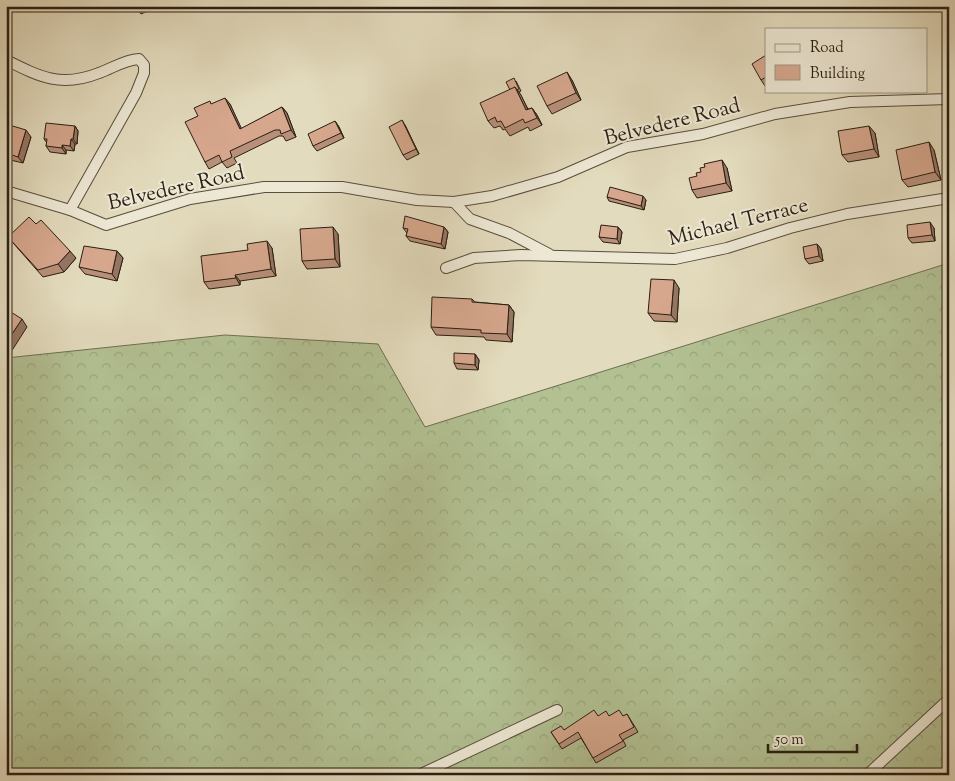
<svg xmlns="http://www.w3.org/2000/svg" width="955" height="781" font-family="'Sorts Mill Goudy',serif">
<defs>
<pattern id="forest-crowns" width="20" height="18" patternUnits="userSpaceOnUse" patternTransform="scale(1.25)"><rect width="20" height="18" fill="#b2c092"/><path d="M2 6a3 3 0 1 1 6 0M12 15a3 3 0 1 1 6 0" fill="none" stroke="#99a57d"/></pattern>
</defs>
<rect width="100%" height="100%" fill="#e3dbbd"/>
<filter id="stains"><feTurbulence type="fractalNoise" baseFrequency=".004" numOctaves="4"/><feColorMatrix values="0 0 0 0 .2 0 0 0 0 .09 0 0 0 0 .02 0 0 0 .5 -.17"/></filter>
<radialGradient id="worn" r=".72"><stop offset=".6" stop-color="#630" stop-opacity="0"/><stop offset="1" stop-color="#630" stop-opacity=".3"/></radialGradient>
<polygon fill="url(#forest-crowns)" stroke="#6e6f52" points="949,263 949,775 6,775 6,358 225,335 378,344 425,427"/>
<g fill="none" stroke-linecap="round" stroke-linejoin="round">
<g stroke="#584d3e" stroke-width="12">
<g id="minor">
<path d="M6,60c34,17 55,28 93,13 14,-5 25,-13 40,-14l5,6v8l-8,20 -66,117"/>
<polyline points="6,191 70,210 106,225 190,199 264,187 342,187 417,200 454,202 492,196 558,177 627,147 703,134 775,114 850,102 949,99"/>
<polyline points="454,202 470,219 509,233 549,254"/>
<polyline points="446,268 474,258 521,255 675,259 727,248 790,228 847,214 949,198"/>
<polyline points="419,775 557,710"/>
<polyline points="867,775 949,699"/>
</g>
</g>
<use href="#minor" stroke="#ede8d4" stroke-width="10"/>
</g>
<g fill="#b89079" stroke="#2a1e13">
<polygon points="136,6 157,6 157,7 141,14"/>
<polygon points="766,55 766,85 765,86 761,80"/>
<polygon points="572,80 581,100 552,114 547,106"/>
<polygon points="516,81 521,91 519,92 528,109 532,108 537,115 542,125 530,131 528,127 510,136 505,129 503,130 500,126 494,128 488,121"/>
<polygon points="212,104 230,104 241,129 282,107 287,113 296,137 286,141 283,136 279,136 234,158 237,163 227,168 222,162 209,169 205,162 198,116"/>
<polygon points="335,121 339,127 344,138 317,151 313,146"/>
<polygon points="6,124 31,137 23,163 6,159"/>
<polygon points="405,125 419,154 407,160 403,155"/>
<polygon points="75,126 78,131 77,144 75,144 74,151 66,150 66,154 50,152 46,146 47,143 44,139"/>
<polygon points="875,133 879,157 848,162 842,155"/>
<polygon points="934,150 941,180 908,187 902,180"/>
<polygon points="727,168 732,191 697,198 692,190 697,176"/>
<polygon points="607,197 646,200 644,210 609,201"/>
<polygon points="36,224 76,258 64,272 43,277 14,244 8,237"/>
<polygon points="444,227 448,232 445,249 410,241 406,236 407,233 403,228"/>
<polygon points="618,227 622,232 620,244 603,242 599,237"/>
<polygon points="934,228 935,241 912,243 908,238"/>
<polygon points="338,234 340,267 307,269 302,261"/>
<polygon points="817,244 821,249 823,261 809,264 805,259"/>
<polygon points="272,248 276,276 240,281 240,285 209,289 204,282 248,250"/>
<polygon points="117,251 123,258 117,281 85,274 79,267"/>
<polygon points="679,288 677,322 654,321 648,313"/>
<polygon points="472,299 475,302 509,305 514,312 512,342 486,340 484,337 436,335 431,327"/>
<polygon points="475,354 479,360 478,370 457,369 454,363"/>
<polygon points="627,714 638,732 623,740 626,746 596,763 581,738 562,749 551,732 564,730 598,716 624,716"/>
</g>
<g fill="#967563" stroke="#2a1e13">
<polygon points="567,72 572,80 581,100 576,93"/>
<polygon points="515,87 521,95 532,118 526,110"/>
<polygon points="225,98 230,104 245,136 240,129"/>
<polygon points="282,107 287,113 296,137 291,130"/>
<polygon points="532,108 537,115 542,125 537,118"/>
<polygon points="402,120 405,125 419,154 416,149"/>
<polygon points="335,121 339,127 344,138 341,133"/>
<polygon points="75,126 78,131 77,144 73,139"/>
<polygon points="869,126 875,133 879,157 874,149"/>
<polygon points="26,130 31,137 23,163 18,157"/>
<polygon points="71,139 75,144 74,151 70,146"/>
<polygon points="929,142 934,150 941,180 935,172"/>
<polygon points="62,145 66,150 66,154 62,148"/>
<polygon points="722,160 727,168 732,191 726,183"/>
<polygon points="643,196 646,200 644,210 641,206"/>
<polygon points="930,222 934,228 935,241 932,235"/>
<polygon points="333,227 338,234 340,267 335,259"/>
<polygon points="444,227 448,232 445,249 441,244"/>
<polygon points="618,227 622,232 620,244 617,239"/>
<polygon points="267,241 272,248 276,276 271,269"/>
<polygon points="817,244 821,249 823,261 819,256"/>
<polygon points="70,251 76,258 64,272 58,264"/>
<polygon points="117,251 123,258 117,281 112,274"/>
<polygon points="235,275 240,281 240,285 236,278"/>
<polygon points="674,280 679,288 677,322 671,315"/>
<polygon points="509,305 514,312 512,342 507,334"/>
<polygon points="22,319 27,327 11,352 6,346 6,343"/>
<polygon points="475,354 479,360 478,370 475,365"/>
</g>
<g fill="#d6a78d" stroke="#2a1e13">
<polygon points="136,6 143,6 138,9"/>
<polygon points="766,55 766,77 761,80 752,64"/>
<polygon points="567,72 576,93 547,106 537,86"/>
<polygon points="514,78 519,89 517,90 515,87 510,90 506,82"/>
<polygon points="515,87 526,110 532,108 537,118 525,123 523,119 505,128 501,121 497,122 495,117 488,121 480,103"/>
<polygon points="225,98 240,129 282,107 291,130 281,134 280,130 275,130 230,151 232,157 222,162 219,155 205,162 185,122 198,116 194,108 210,101 211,104"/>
<polygon points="402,120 416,149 403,155 389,127"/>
<polygon points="335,121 341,133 313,146 308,134"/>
<polygon points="46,123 75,126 73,139 71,139 70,146 62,145 62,148 46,146 47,139 44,139"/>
<polygon points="6,124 26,130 18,157 6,153"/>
<polygon points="869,126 874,149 842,155 838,131"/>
<polygon points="929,142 935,172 902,180 896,150"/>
<polygon points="722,160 726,183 692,190 689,178 697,176 696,173 701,172 700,168 705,167 704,164"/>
<polygon points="610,187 643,196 641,206 607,197"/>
<polygon points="405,216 444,227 441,244 406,236 408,229 403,228"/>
<polygon points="29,217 36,224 41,220 70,251 58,264 38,270 8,237"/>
<polygon points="930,222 932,235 908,238 907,225"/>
<polygon points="601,225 618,227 617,239 599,237"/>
<polygon points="333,227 335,259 302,261 300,229"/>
<polygon points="267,241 271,269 235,275 236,278 204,282 201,256 248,250 247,244"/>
<polygon points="817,244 819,256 805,259 803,247"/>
<polygon points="84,246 117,251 112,274 79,267"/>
<polygon points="651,279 674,280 671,315 648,313"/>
<polygon points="432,297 472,299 472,302 509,305 507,334 481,333 481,330 431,327"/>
<polygon points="6,309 22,319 6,343"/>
<polygon points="454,353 475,354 475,365 454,363"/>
<polygon points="594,710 598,716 606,711 609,716 619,710 623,716 627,714 634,727 619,735 623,741 593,758 578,732 559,744 551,732 561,726 564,730"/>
</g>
<g text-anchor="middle" stroke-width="4" stroke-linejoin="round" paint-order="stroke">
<g font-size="21" fill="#2a1e13" stroke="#ede8d4">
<text transform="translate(672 121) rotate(-14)" y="7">Belvedere Road</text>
<text transform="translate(176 187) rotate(-13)" y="7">Belvedere Road</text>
<text transform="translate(738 221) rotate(-14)" y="7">Michael Terrace</text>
</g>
</g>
<rect width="955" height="781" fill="none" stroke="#e3dbbd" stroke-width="25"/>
<rect x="8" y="8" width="940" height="766" fill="none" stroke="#2a1e13" stroke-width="2.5"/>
<rect x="12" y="12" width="930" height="756" fill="none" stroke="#2a1e13"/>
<rect x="765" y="28" width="162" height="65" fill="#ede8d4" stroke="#9f9787"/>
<rect x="775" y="44" width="25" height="8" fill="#ede8d4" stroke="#9f9787"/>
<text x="810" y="52" font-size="15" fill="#2a1e13">Road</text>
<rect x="775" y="65" width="25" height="15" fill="#d6a78d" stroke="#9f9787"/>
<text x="810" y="78" font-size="15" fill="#2a1e13">Building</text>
<path d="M768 744v8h89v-8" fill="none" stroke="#2a1e13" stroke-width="2.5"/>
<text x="775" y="744" font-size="15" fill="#2a1e13" stroke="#ede8d4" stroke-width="4" paint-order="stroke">50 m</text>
<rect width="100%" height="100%" filter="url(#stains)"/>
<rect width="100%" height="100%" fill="url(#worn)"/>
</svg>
